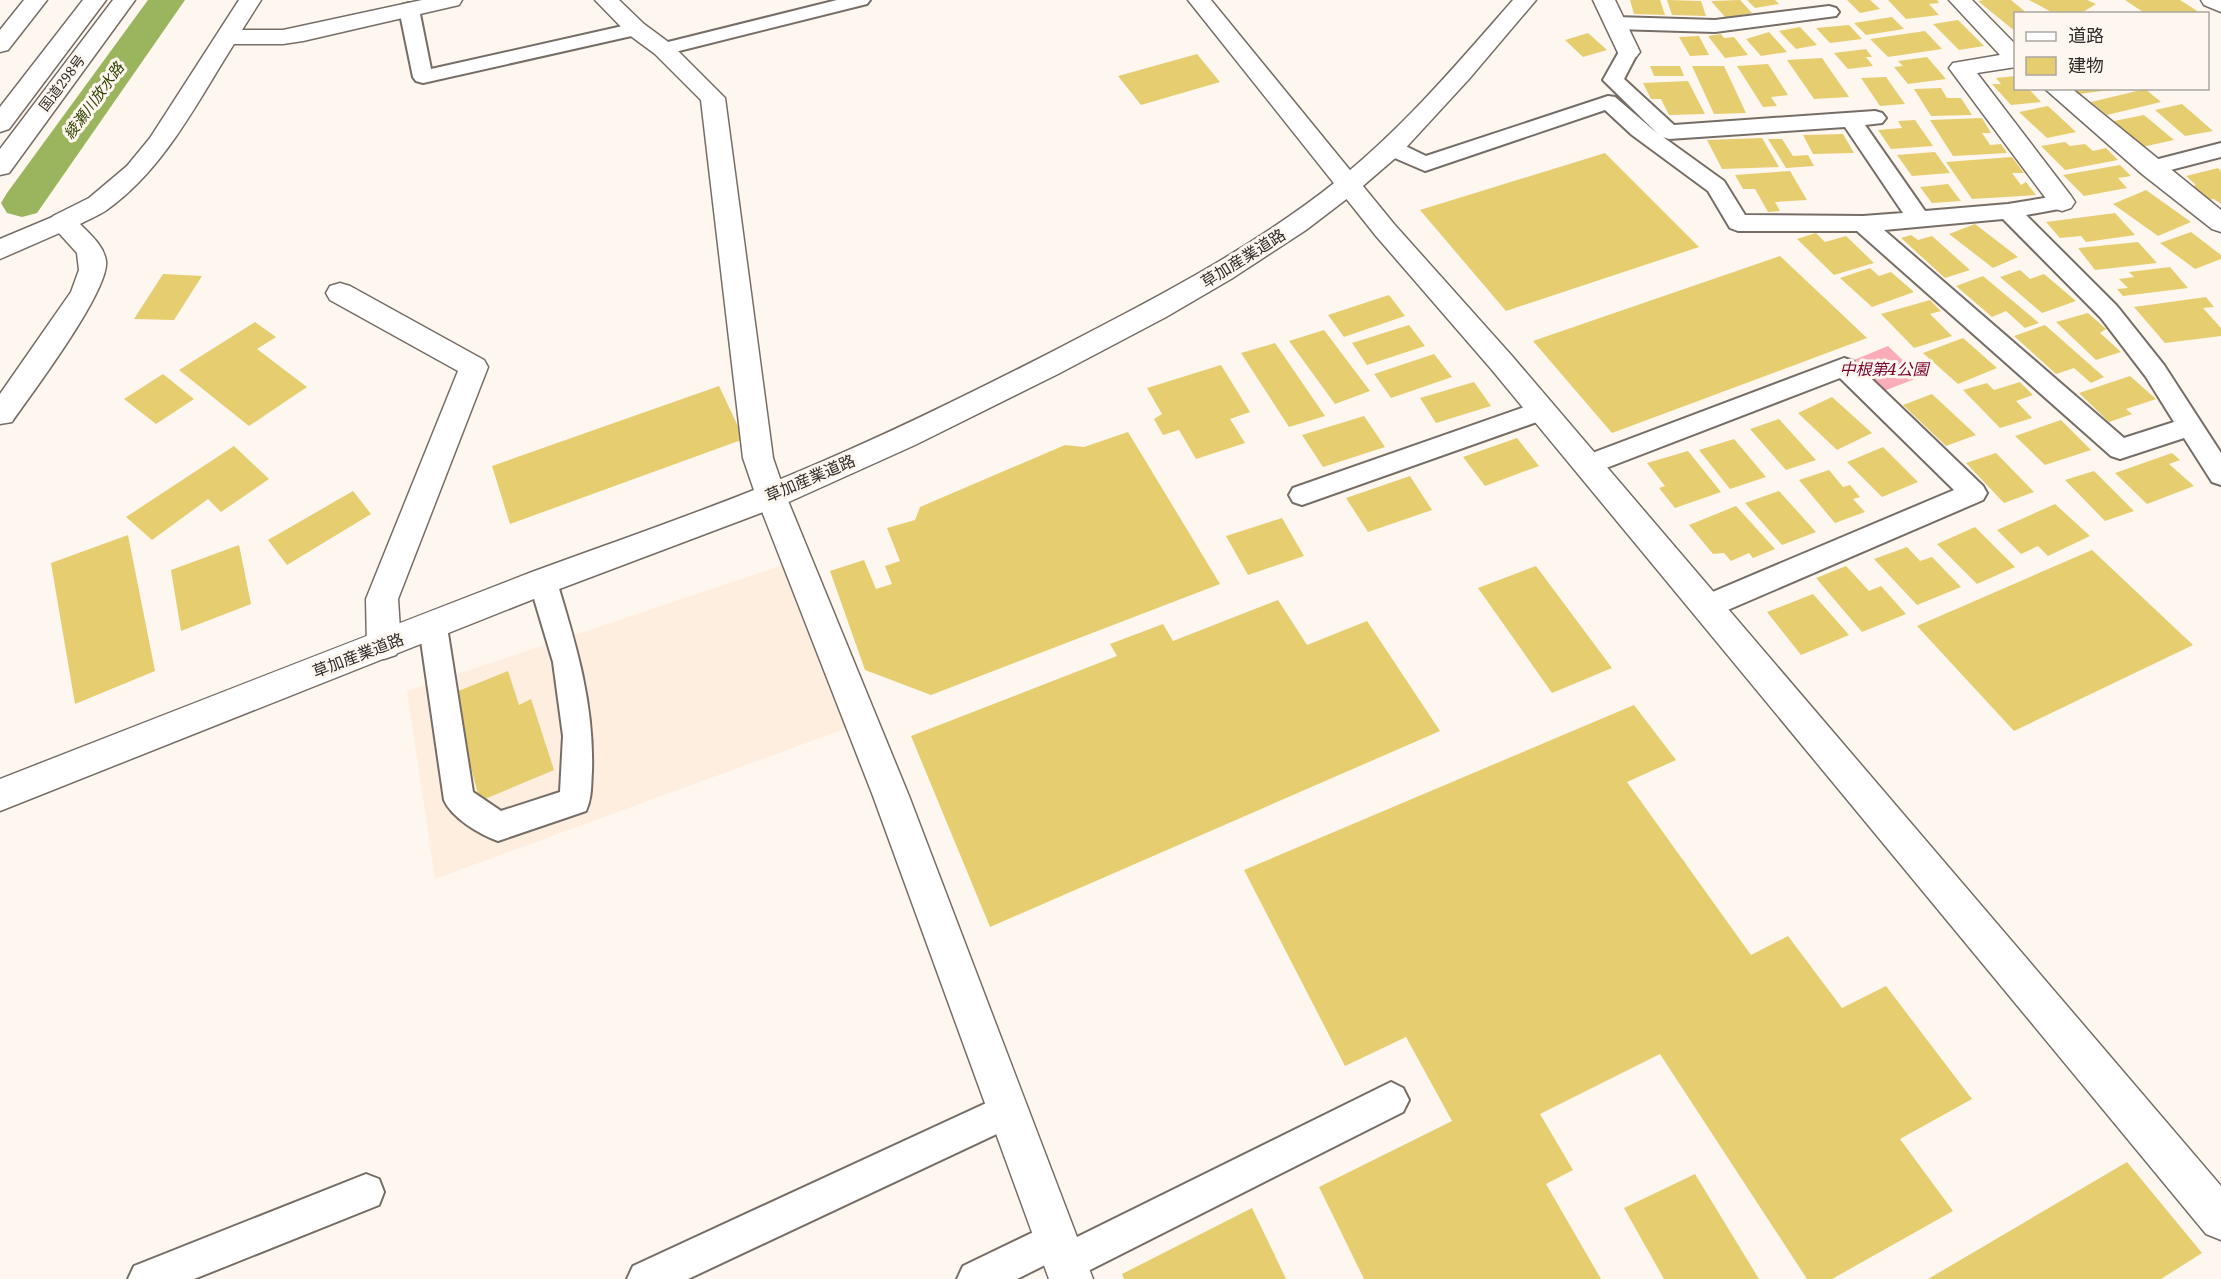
<svg xmlns="http://www.w3.org/2000/svg" width="2221" height="1279" font-family="'Noto Serif','Noto Sans JP',serif">
<rect width="100%" height="100%" fill="#fef7f0"/>
<polygon fill="#fdeee0" points="786,564 847,728 435,879 407,691"/>
<polygon fill="#faadb9" points="1888,346 1920,377 1881,392 1849,362"/>
<g fill="none" stroke-linecap="round" stroke-linejoin="round">
<polygon fill="#9ab55e" fill-rule="evenodd" points="148,0 185,0 37,213 22,217 7,213 1,203 7,193"/>
</g>
<g fill="#e6cd6f">
<polygon points="1630,0 1660,0 1665,15 1634,14"/>
<polygon points="1667,0 1701,1 1706,16 1672,15"/>
<polygon points="1740,0 1752,13 1726,18 1711,1"/>
<polygon points="1747,0 1775,0 1779,4 1755,8"/>
<polygon points="1847,0 1870,0 1880,9 1860,13"/>
<polygon points="1888,0 1937,0 1939,3 1929,4 1939,15 1906,19"/>
<polygon points="1984,0 2011,0 2028,14 2016,14 2016,32 1978,1"/>
<polygon points="2029,0 2087,0 2096,4 2080,14 2055,14"/>
<polygon points="2125,0 2180,0 2202,14 2146,14"/>
<polygon points="1892,17 1904,29 1866,35 1854,23"/>
<polygon points="1958,20 1984,46 1959,50 1933,24"/>
<polygon points="1849,25 1862,39 1830,43 1816,28"/>
<polygon points="1800,27 1817,45 1796,49 1779,31"/>
<polygon points="1925,31 1942,49 1888,57 1870,39"/>
<polygon points="1769,32 1787,52 1761,56 1746,39"/>
<polygon points="1588,33 1607,50 1583,57 1565,40"/>
<polygon points="1721,34 1724,38 1734,37 1748,55 1725,58 1708,36"/>
<polygon points="1699,36 1709,55 1690,56 1679,37"/>
<polygon points="1866,49 1872,57 1866,57 1873,66 1848,69 1834,53"/>
<polygon points="1197,54 1220,82 1141,105 1118,76"/>
<polygon points="1927,57 1946,79 1908,84 1894,67 1903,66 1898,61"/>
<polygon points="1822,58 1849,97 1814,99 1787,60"/>
<polygon points="1768,64 1788,95 1771,97 1777,106 1763,107 1737,66"/>
<polygon points="1650,66 1680,66 1684,76 1654,76"/>
<polygon points="1692,66 1724,66 1746,113 1714,114"/>
<polygon points="2016,76 2016,88 2028,88 2041,102 2011,105 1992,84 2001,84 1996,78"/>
<polygon points="1886,77 1905,104 1880,106 1861,78"/>
<polygon points="1688,81 1705,114 1669,115 1661,99 1651,99 1643,83"/>
<polygon points="1941,88 1947,98 1961,98 1972,115 1931,116 1914,89"/>
<polygon points="2074,88 2109,88 2109,90 2079,94"/>
<polygon points="2145,89 2161,102 2107,115 2091,102"/>
<polygon points="2182,104 2213,131 2185,136 2155,110"/>
<polygon points="2048,106 2076,132 2047,138 2019,112"/>
<polygon points="2144,115 2174,140 2142,147 2114,121"/>
<polygon points="1982,118 1991,133 1982,133 1990,145 2001,144 2007,153 1953,156 1930,120"/>
<polygon points="1915,120 1933,146 1891,149 1878,130 1902,128 1898,121"/>
<polygon points="1843,134 1854,153 1813,154 1803,135"/>
<polygon points="1762,138 1779,167 1722,169 1707,140"/>
<polygon points="1768,139 1782,139 1793,156 1808,155 1814,166 1786,168"/>
<polygon points="2065,142 2070,146 2085,144 2093,151 2106,148 2118,160 2065,170 2041,146"/>
<polygon points="1935,152 1950,173 1912,176 1897,155"/>
<polygon points="1605,153 1699,247 1506,311 1420,210"/>
<polygon points="2012,157 2024,173 2012,173 2021,185 2026,182 2036,195 1972,199 1946,162"/>
<polygon points="2120,165 2131,176 2118,178 2127,188 2084,196 2063,175"/>
<polygon points="2218,168 2221,171 2221,204 2214,199 2208,200 2191,186 2196,185 2186,176"/>
<polygon points="1790,171 1807,200 1775,202 1780,211 1768,212 1755,189 1743,189 1735,175"/>
<polygon points="1948,184 1961,201 1932,203 1920,187"/>
<polygon points="2146,190 2191,222 2158,236 2113,204"/>
<polygon points="2115,213 2135,235 2086,242 2081,236 2060,238 2046,222"/>
<polygon points="1975,224 2018,257 1993,268 1949,234"/>
<polygon points="2191,232 2221,255 2221,259 2195,269 2160,243"/>
<polygon points="1816,233 1825,242 1846,236 1874,263 1834,275 1797,239"/>
<polygon points="1911,235 1918,240 1932,236 1970,270 1945,278 1901,238"/>
<polygon points="2138,242 2157,263 2095,270 2078,248"/>
<polygon points="1780,256 1867,338 1612,433 1533,341"/>
<polygon points="2170,267 2188,288 2123,296 2117,289 2128,288 2119,279 2134,277 2129,272"/>
<polygon points="1870,268 1879,276 1891,272 1914,292 1872,307 1840,278"/>
<polygon points="2020,270 2030,279 2044,274 2076,301 2042,313 2000,277"/>
<polygon points="163,274 202,276 174,320 134,319"/>
<polygon points="1983,276 2039,323 2025,328 2006,311 1992,317 1956,286"/>
<polygon points="1389,295 1405,316 1344,337 1328,315"/>
<polygon points="2206,297 2214,307 2203,308 2221,328 2221,336 2165,343 2134,307"/>
<polygon points="1930,300 1941,311 1930,314 1952,336 1914,348 1881,314"/>
<polygon points="2088,313 2106,329 2100,333 2121,352 2096,360 2056,322"/>
<polygon points="255,322 276,337 257,349 307,387 249,426 179,370"/>
<polygon points="1409,325 1425,346 1367,365 1352,343"/>
<polygon points="2045,325 2104,377 2091,383 2074,368 2056,374 2014,336"/>
<polygon points="1324,330 1370,391 1335,404 1289,341"/>
<polygon points="1963,338 1997,368 1958,384 1923,353"/>
<polygon points="1275,343 1325,416 1289,427 1241,353"/>
<polygon points="1434,354 1452,377 1391,398 1374,374"/>
<polygon points="1221,365 1250,412 1230,419 1245,443 1196,459 1179,430 1163,435 1154,419 1162,414 1147,388"/>
<polygon points="163,374 194,399 156,424 124,399"/>
<polygon points="2130,376 2156,399 2126,409 2132,414 2109,422 2079,393"/>
<polygon points="1474,382 1491,406 1436,423 1420,398"/>
<polygon points="2020,382 2033,395 2016,401 2032,418 2000,428 1963,390 1987,383 1994,390"/>
<polygon points="719,386 744,439 510,524 492,466"/>
<polygon points="1932,394 1976,435 1946,446 1903,405"/>
<polygon points="1832,397 1872,433 1837,450 1798,413"/>
<polygon points="1364,416 1385,447 1323,467 1302,435"/>
<polygon points="1779,419 1816,460 1786,470 1750,429"/>
<polygon points="2061,420 2091,450 2045,465 2015,436"/>
<polygon points="1128,432 1220,584 931,695 865,670 830,571 864,560 876,589 892,584 885,566 900,561 887,528 915,520 920,507 1065,445 1084,447"/>
<polygon points="1517,438 1539,466 1485,486 1463,457"/>
<polygon points="1734,439 1766,477 1730,489 1699,450"/>
<polygon points="234,446 269,479 221,512 208,499 152,540 126,517"/>
<polygon points="1883,447 1918,482 1882,497 1847,462"/>
<polygon points="1688,451 1721,492 1675,508 1659,488 1665,486 1647,463"/>
<polygon points="1996,453 2034,492 2004,503 1966,463"/>
<polygon points="2172,453 2180,460 2169,464 2194,486 2147,504 2115,473"/>
<polygon points="1829,470 1843,487 1850,485 1860,497 1853,499 1865,512 1835,523 1799,480"/>
<polygon points="2094,471 2134,511 2105,521 2065,480"/>
<polygon points="1410,476 1432,510 1368,532 1346,498"/>
<polygon points="353,491 371,514 287,565 268,540"/>
<polygon points="1779,491 1816,532 1782,545 1745,503"/>
<polygon points="2055,504 2090,536 2048,556 2038,546 2021,554 1997,530"/>
<polygon points="1736,506 1775,549 1753,558 1749,553 1731,561 1724,553 1713,554 1689,525"/>
<polygon points="1282,518 1304,556 1248,575 1226,536"/>
<polygon points="1975,527 2015,567 1977,584 1937,544"/>
<polygon points="128,535 155,671 75,704 51,563"/>
<polygon points="239,545 251,604 181,631 171,570"/>
<polygon points="1907,547 1920,561 1932,557 1961,587 1917,605 1874,559"/>
<polygon points="2092,550 2193,645 2014,731 1917,626"/>
<polygon points="1536,566 1612,668 1552,693 1478,588"/>
<polygon points="1846,566 1869,591 1881,586 1906,614 1862,632 1816,578"/>
<polygon points="1813,594 1849,635 1801,655 1767,612"/>
<polygon points="1278,600 1307,645 1367,621 1440,731 990,927 911,736 1117,656 1110,644 1163,624 1173,641"/>
<polygon points="508,671 519,705 531,699 554,770 480,801 451,694"/>
<polygon points="1634,705 1676,760 1627,782 1751,955 1788,936 1842,1008 1886,986 1972,1099 1900,1139 1953,1211 1832,1279 1807,1279 1660,1054 1540,1114 1573,1170 1546,1184 1601,1279 1364,1279 1319,1187 1452,1121 1406,1037 1345,1066 1244,870"/>
<polygon points="2127,1162 2202,1253 2161,1279 1928,1279"/>
<polygon points="1695,1174 1759,1279 1664,1279 1624,1208"/>
<polygon points="1252,1208 1286,1279 1124,1279 1122,1274"/>
</g>
<g fill="none" stroke-linecap="round" stroke-linejoin="round">
<g stroke="#766e66" stroke-width="4">
<g id="lane">
<polygon points="837,0 870,0 867,4 663,55 656,53 653,49 656,45"/>
<polygon points="409,3 416,5 419,9 431,69 636,23 643,25 646,29 643,33 636,35 423,83 416,81 413,77 399,9 402,5"/>
<polygon points="1829,6 1836,8 1839,12 1836,16 1715,32 1616,29 1609,27 1606,23 1609,19 1616,17 1715,20"/>
<path d="M1628,46l7,2 3,4 -14,27 50,46 201,-14 7,2 4,5 -4,5 -17,2 60,86 83,-7 54,-9 8,2 3,5 -3,5 -44,8 91,91 47,59 57,88v32l-9,-3 -28,-44 -64,21 -9,-3 -254,-225h-119l-8,-3 -22,-37 -76,-56 -27,-25 -180,61 -42,-18 -3,-5 3,-5 8,-2 8,2 27,13 182,-60 7,1 43,37 -55,-54 18,-32zM1845,127l58,86 -40,3 -118,-1 -21,-34 -61,-44 6,2zM2003,219l98,99 45,59 28,45 -50,16 -240,-208z"/>
<polygon points="2221,143 2221,157 2151,175 2143,173 2140,168 2143,163"/>
<polygon points="1844,358 1853,361 1983,486 1987,493 1983,500 1716,615 1706,619 1696,615 1692,607 1696,599 1954,490 1840,378 1588,475 1579,472 1575,465 1579,458"/>
<polygon points="1542,401 1551,403 1555,410 1551,417 1302,505 1293,502 1289,495 1293,488"/>
<path d="M543,571l10,3 4,8c19,63 37,121 35,189 -1,14 0,27 -6,40l-88,30c-19,-7 -46,-23 -54,-41l-25,-173 4,-8 10,-4 10,4 4,8 26,165 28,19 59,-19 3,-56 -10,-74 -24,-80 4,-8z"/>
<path d="M1391,1082l12,6 6,12 -6,12 -325,164c-9,3 -17,3 -26,0l-5,-12 -30,15h-60l6,-13 81,-39 13,-6 13,6 5,11z"/>
<polygon points="1008,1093 1020,1099 1026,1111 1020,1123 688,1279 627,1279 633,1266"/>
<polygon points="366,1174 379,1179 384,1192 379,1205 194,1279 128,1279 134,1266"/>
</g>
</g>
<g stroke="#766e66" stroke-width="3">
<g id="street">
<path d="M239,0h22l-19,30h41l139,-30h40l-3,5 -156,36 -20,3h-49c-37,58 -69,124 -126,165 -8,6 -19,10 -28,15 10,10 24,22 26,37 4,29 -74,132 -94,161l-12,2v-30l71,-102 8,-22 -2,-17 -28,-31 4,-6 36,-18 38,-32 23,-28z"/>
<polygon points="595,0 619,0 644,24 671,44 725,98 773,458 786,496 909,796 1093,1279 1049,1279 873,796 756,496 743,458 701,100 655,54 628,34"/>
<polygon points="1188,0 1211,0 1394,224 1512,356 2221,1186 2221,1240 2206,1234 1492,370 1376,236"/>
<polygon points="1593,0 1615,0 1640,52 1636,57 1628,59 1620,57"/>
<polygon points="1949,0 1972,0 2016,45 2016,67 1977,73 2071,196 2075,202 2071,208 2062,211 2053,208 1949,68 1953,63 2000,55"/>
<polygon points="2201,0 2221,0 2221,12 2204,5"/>
<polygon points="2044,88 2071,88 2221,210 2221,232 2212,229 2142,174"/>
<polygon points="340,283 350,286 484,360 488,367 398,599 401,645 396,655 384,659 372,655 367,645 366,599 458,371 330,300 326,293 330,286"/>
</g>
</g>
<g stroke="#766e66" stroke-width="3">
<path id="secondary" d="M1513,0h23l-67,79 -69,75 -43,37 -51,39 -75,49 -65,38 -108,57 -143,71 -133,60 -228,86 -554,220v-32c177,-69 354,-139 532,-207 76,-28 152,-54 227,-84 113,-45 222,-99 329,-155 87,-45 174,-92 250,-153 66,-53 120,-117 175,-180z"/>
</g>
<g stroke="#766e66" stroke-width="3">
<g id="highway">
<polygon points="24,0 47,0 8,50 0,52 0,30"/>
<polygon points="83,0 106,0 9,129 0,132 0,107"/>
<polygon points="113,0 135,0 9,173 0,175 0,149"/>
<polygon points="62,213 71,216 75,222 71,228 0,259 0,239"/>
</g>
</g>
<use href="#lane" fill="#fff" fill-rule="evenodd"/>
<use href="#street" fill="#fff" fill-rule="evenodd"/>
<use href="#secondary" fill="#fff" fill-rule="evenodd"/>
<use href="#highway" fill="#fff" fill-rule="evenodd"/>
</g>
<g text-anchor="middle" stroke-width="6" stroke-linejoin="round" paint-order="stroke">
<g font-size="14" fill="#302c29" stroke="#fef7f0">
<text transform="translate(62 83) rotate(-53)" y="5">国道298号</text>
</g>
<g font-size="15" font-style="italic" fill="#314100" stroke="#fef7f0">
<text transform="translate(94 101) rotate(-54)" y="5">綾瀬川放水路</text>
</g>
<g font-size="16" fill="#302c29" stroke="#fef7f0">
<text transform="translate(1243 258) rotate(-32)" y="6">草加産業道路</text>
<text transform="translate(810 478) rotate(-23)" y="6">草加産業道路</text>
<text transform="translate(358 655) rotate(-21)" y="6">草加産業道路</text>
</g>
<g font-size="16" font-style="italic" fill="#7c0431" stroke="#fef7f0">
<text x="1884" y="375">中根第4公園</text>
</g>
</g>
<rect x="2014" y="12" width="195" height="78" fill="#fef7f0" stroke="#aca6a0" stroke-width="1.5"/>
<rect x="2026" y="32" width="30" height="9" fill="#ffffff" stroke="#aca6a0" stroke-width="1.5"/>
<text x="2068" y="42" font-size="18" fill="#302c29">道路</text>
<rect x="2026" y="57" width="30" height="18" fill="#e6cd6f" stroke="#aca6a0" stroke-width="1.5"/>
<text x="2068" y="72" font-size="18" fill="#302c29">建物</text>
</svg>
